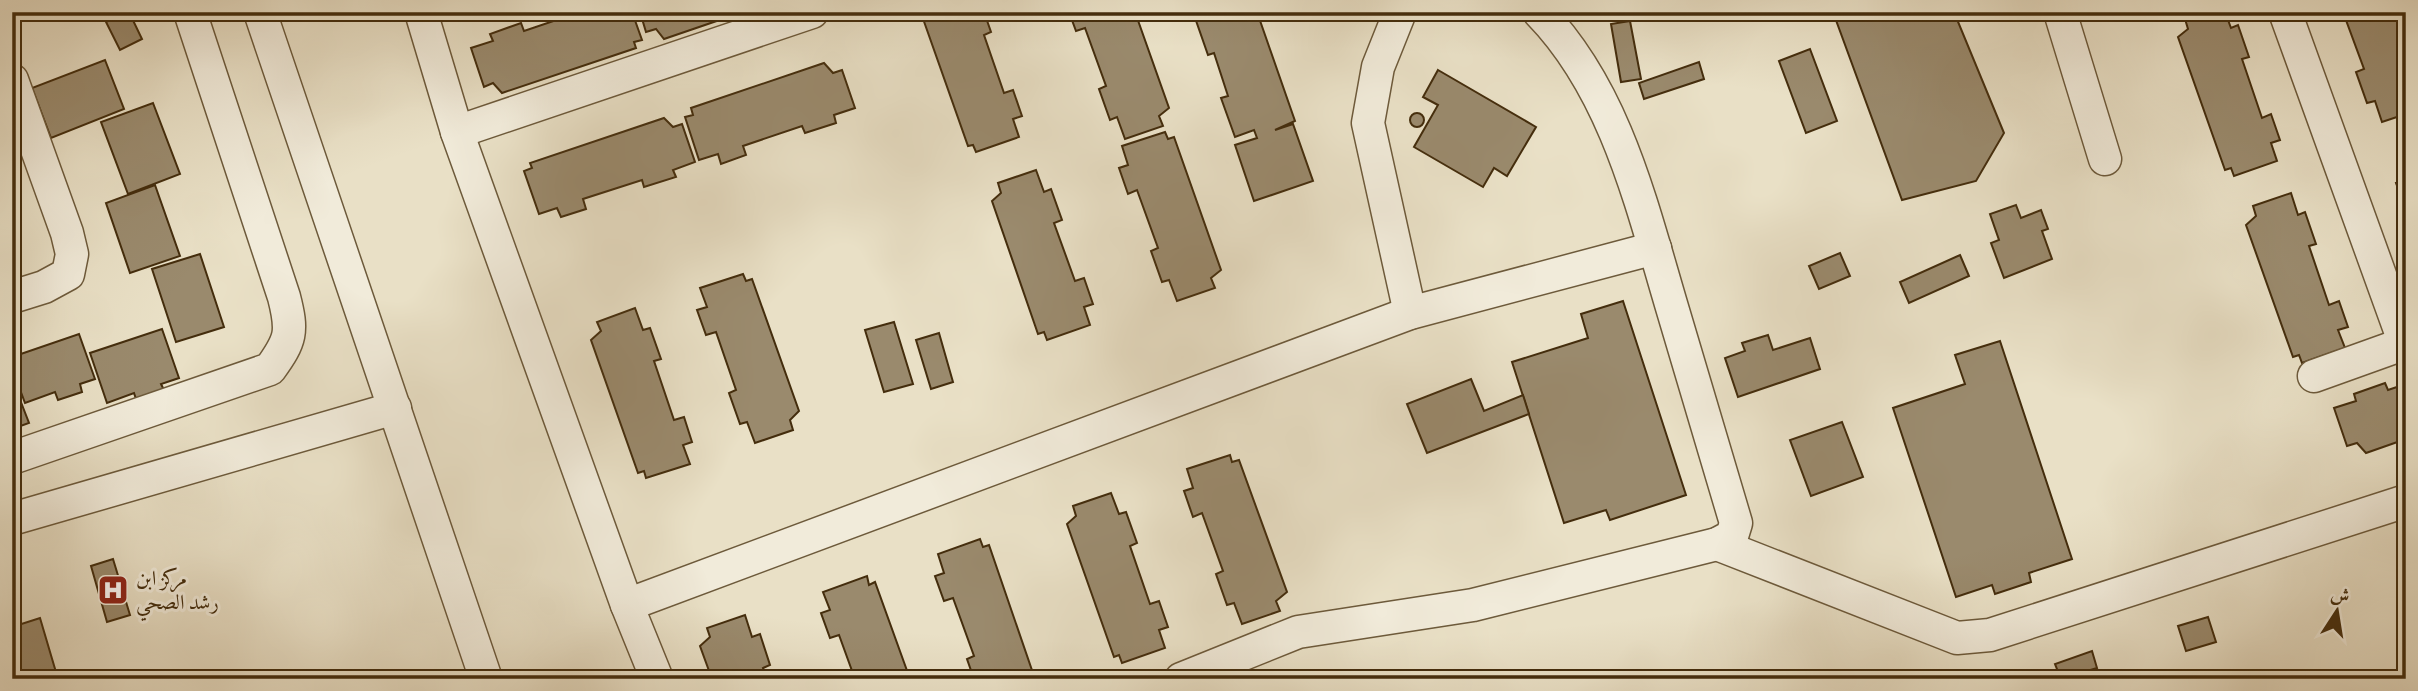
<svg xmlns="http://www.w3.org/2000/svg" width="2418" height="691" font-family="Vollkorn,Amiri,serif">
<rect width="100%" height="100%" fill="#e9e0c6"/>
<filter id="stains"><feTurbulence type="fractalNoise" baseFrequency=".00286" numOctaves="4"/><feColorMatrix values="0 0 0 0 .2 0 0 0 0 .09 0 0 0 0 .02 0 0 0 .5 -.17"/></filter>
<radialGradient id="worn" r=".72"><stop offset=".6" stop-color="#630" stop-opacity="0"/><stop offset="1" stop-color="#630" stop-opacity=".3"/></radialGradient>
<g fill="#9a8a6d" stroke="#442d0d" stroke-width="2">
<polygon points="126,12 129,12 142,39 120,50 106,22"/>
<polygon points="580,12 632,12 642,40 634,42 636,48 502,93 493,83 484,87 471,48 493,41 490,34 521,23 524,31"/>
<polygon points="640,12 743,12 664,39 656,29 646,32"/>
<polygon points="984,12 991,32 984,35 1004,93 1013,90 1022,116 1013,119 1019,137 976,152 973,145 968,146 921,13"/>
<polygon points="1069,12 1135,12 1169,108 1159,116 1163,126 1125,139 1117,117 1110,120 1099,89 1106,86 1085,28 1076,31"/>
<polygon points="1193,12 1257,12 1295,121 1275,130 1293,124 1313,181 1254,201 1235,145 1257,138 1254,130 1235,137 1221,98 1228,96 1214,53 1208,55"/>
<polygon points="1833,12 1954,12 2004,133 1976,181 1902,200"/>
<polygon points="2205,12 2225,12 2231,28 2238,25 2249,57 2242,59 2262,118 2271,114 2280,140 2271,143 2277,161 2234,176 2231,168 2225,170 2178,37 2188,29 2185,19"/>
<polygon points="2343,12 2399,12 2406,32 2406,114 2382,122 2375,101 2367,103 2356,72 2364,69"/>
<polygon points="1630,21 1641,79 1621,82 1611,24"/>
<polygon points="1810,49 1837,121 1806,133 1779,61"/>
<polygon points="105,60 124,109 51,138 32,88"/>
<polygon points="1699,62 1704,79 1644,99 1639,83"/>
<polygon points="824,63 833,73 842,70 855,108 834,115 836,123 805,133 802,126 743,146 746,155 721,164 718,154 699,160 685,117 693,115 691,108"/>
<polygon points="1438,70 1536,127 1507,176 1494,168 1483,187 1414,147 1438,105 1423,97"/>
<polygon points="153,103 180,174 128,194 101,122"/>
<circle cx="1417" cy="120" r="7"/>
<polygon points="664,118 673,127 682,124 695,162 673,170 676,177 644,187 642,180 583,199 586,209 561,217 557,208 539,214 524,171 532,168 530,163"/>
<polygon points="1165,132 1168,139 1174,137 1221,270 1211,278 1215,288 1177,301 1169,280 1162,282 1151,251 1158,248 1137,190 1128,194 1119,168 1128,165 1122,146"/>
<polygon points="1036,170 1044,192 1051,189 1062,220 1054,223 1075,281 1084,278 1093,304 1084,307 1090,325 1047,340 1044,332 1038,334 992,201 1001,193 998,183"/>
<polygon points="2406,180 2406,208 2405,208 2396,183"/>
<polygon points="155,185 180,256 130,273 106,203"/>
<polygon points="2291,193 2298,215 2305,212 2316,244 2309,246 2329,305 2339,301 2348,327 2338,330 2345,348 2302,363 2299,355 2293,357 2246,225 2256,216 2253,206"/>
<polygon points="2016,205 2021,218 2041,210 2048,229 2042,231 2052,259 2004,278 1991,243 1999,240 1990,214"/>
<polygon points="12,252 20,277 12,279"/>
<polygon points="1840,253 1850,276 1819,289 1809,266"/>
<polygon points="200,254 224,327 176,342 152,269"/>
<polygon points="1960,255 1969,276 1909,303 1900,282"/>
<polygon points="743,274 746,281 752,279 799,411 790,420 793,430 755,443 747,422 740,424 729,393 736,390 716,332 706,335 697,310 707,307 700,288"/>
<polygon points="1623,301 1686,495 1610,520 1606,510 1564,523 1512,362 1588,338 1581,314"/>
<polygon points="635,308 643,330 650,328 661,359 654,361 674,420 684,417 692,442 683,445 690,464 646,478 644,471 638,473 591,340 601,331 597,322"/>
<polygon points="894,322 913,384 884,392 865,330"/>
<polygon points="162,329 179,378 161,384 165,392 137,402 134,393 107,403 90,353"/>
<polygon points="939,333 953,382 931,389 916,340"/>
<polygon points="79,334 95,379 80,384 82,392 58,400 55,392 25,403 12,368 12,357"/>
<polygon points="1768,335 1773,350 1810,338 1820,369 1738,397 1725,358 1745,351 1742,343"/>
<polygon points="2000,341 2072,559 2029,573 2031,582 1995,594 1992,585 1956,597 1893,408 1965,384 1955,355"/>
<polygon points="12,379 29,423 12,429"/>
<polygon points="1471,379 1484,411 1523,395 1529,414 1427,453 1407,404"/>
<polygon points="2385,383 2388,390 2406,384 2406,439 2366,453 2357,443 2347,446 2334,408 2356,401 2354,394"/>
<polygon points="1842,422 1863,477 1811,496 1790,440"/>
<polygon points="1230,455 1232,462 1239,460 1287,592 1276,601 1280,611 1242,624 1234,603 1227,605 1216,574 1223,571 1202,513 1193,517 1184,491 1193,488 1187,469"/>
<polygon points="1111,493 1119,514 1126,512 1137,543 1130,546 1150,604 1159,601 1168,627 1159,630 1165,648 1122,663 1119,655 1114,657 1067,524 1076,516 1073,506"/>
<polygon points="980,539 983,547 989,545 1035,679 974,679 967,659 974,656 953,598 944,601 935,576 944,573 938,554"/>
<polygon points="113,559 130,615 107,622 91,566"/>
<polygon points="867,576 869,585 875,582 910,679 855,679 839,635 830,638 821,613 830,610 823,592"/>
<polygon points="745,615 752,637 760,634 770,665 763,668 767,679 712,679 700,646 710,637 707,628"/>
<polygon points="2208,617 2216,642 2186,651 2178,626"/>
<polygon points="40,618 58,679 12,679 12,627"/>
<polygon points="2092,651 2097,668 2061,679 2055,664"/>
</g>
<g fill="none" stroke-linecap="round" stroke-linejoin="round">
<g stroke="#6d5a3b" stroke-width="35">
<g id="minor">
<polyline points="260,12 486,679"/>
<polyline points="421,12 457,132 627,605 657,679"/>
<polyline points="1400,12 1378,67 1368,123 1410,313"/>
<polyline points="2060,12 2105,159"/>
<polyline points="2285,12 2405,344"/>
<polyline points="12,80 67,233 72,254 68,274 44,287 12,297"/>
<polyline points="457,132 812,12"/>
<polyline points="2314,376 2406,343"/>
<path d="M12,458l258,-89c21,-29 23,-37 14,-72l-94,-285"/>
<polyline points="12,519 395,408"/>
<polyline points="1717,544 1957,638 1990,635 2406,501"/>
<polyline points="627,605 1410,313 1655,248"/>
<path d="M1181,679l117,-47 175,-27 244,-61 15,-8 4,-13c-22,-73 -43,-146 -65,-219 -30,-101 -56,-214 -132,-292"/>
</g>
</g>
<use href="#minor" stroke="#f1ebda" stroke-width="32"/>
</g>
<defs>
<g id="hospital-square" transform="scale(1.575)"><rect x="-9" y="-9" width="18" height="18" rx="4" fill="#8f2418" stroke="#f1ebda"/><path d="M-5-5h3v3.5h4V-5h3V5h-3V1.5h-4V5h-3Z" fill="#fff"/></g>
</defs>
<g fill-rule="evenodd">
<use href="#hospital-square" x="113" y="590"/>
</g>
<g text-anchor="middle" stroke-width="6" stroke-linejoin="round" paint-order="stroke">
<g font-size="21" fill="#442d0d" stroke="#f1ebda" text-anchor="start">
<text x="136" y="585">مركز ابن<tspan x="136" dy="24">رشد الصحي</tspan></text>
</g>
</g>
<rect width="2418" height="691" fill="none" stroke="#e9e0c6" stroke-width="42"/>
<rect x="14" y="14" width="2390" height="663" fill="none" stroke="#442d0d" stroke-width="3.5"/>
<rect x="21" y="21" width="2376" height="649" fill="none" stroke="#442d0d" stroke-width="2"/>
<g transform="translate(2337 611) rotate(12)" stroke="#f1ebda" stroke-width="5" paint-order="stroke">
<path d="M0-5L12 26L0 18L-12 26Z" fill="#442d0d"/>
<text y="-10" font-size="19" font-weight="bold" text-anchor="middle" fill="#442d0d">ش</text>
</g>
<rect width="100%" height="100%" filter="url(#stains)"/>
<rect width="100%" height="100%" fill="url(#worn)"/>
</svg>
